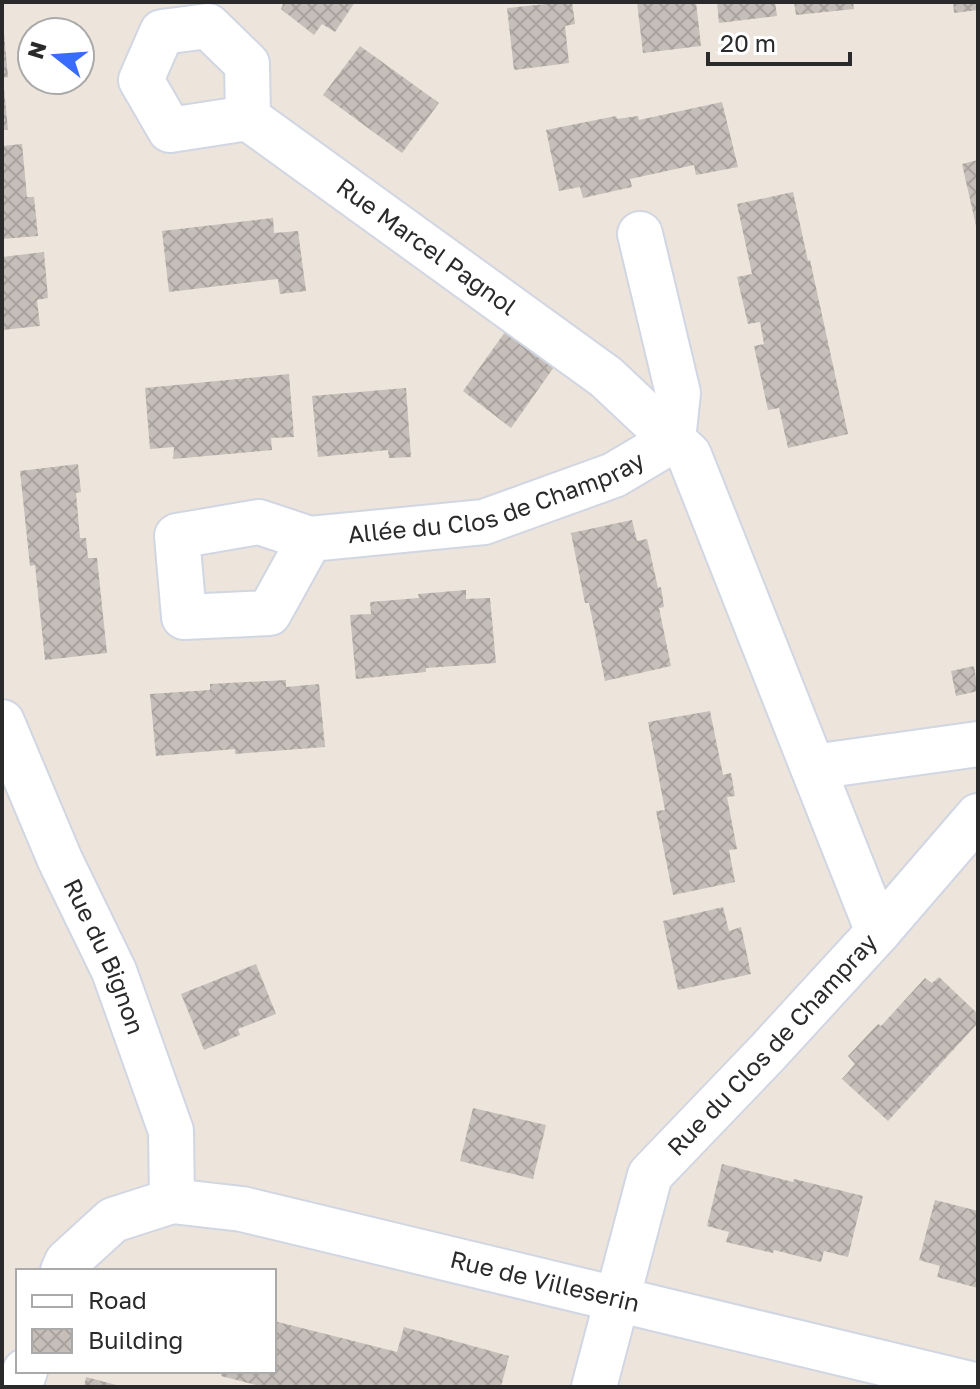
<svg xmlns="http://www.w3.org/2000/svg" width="980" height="1389" font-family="'Golos Text',sans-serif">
<defs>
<pattern id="building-cross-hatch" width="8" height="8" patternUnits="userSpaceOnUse" patternTransform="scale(2)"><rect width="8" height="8" fill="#c5beb9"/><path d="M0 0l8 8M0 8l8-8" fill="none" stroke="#a9a39f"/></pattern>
</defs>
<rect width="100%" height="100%" fill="#ede4dc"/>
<g fill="url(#building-cross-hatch)">
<polygon points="280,2 355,2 335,32 322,24 314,35 281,9 283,4"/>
<polygon points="565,2 572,2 575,24 565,26 569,63 514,70 507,8"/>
<polygon points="637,2 696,2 701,46 643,53"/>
<polygon points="717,2 775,2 777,16 719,23"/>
<polygon points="794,2 853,2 854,9 796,15"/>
<polygon points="953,2 978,2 978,10 954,13"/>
<polygon points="4,33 8,77 2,78 2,34"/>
<polygon points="360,46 439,103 402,153 323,95"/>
<polygon points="2,88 4,88 8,130 2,130"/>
<polygon points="722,102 738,167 696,175 694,165 630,179 632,187 583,198 580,187 559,191 546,130 616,116 617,119 638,116 639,120"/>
<polygon points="22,144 27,197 34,197 38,236 2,239 2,146"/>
<polygon points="978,160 978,229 977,230 962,164"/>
<polygon points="793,192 808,261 810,260 848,434 788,448 779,408 768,410 754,346 764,344 760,322 748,324 737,277 752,274 737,204"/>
<polygon points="273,218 274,233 298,231 306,291 280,294 278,279 169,292 162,231"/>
<polygon points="44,252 48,298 37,300 40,326 2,330 2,257"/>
<polygon points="505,332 554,367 511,428 463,391"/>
<polygon points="289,374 294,437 271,438 272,450 173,459 174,447 150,449 145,388"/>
<polygon points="406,388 411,457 389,458 388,450 318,457 312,396"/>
<polygon points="78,464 81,492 76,493 80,538 86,538 88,558 97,558 107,653 45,660 35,565 30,566 20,471"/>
<polygon points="632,520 637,541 647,539 658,588 661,587 664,607 659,608 671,666 605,681 589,603 585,603 571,533"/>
<polygon points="466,590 466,599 490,598 496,663 426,668 426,672 356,679 350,615 371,614 370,602 419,598 418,594"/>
<polygon points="974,666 978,691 956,696 951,671"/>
<polygon points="286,680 286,687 319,684 325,747 235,754 235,749 156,756 150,694 210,690 210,684"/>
<polygon points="710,711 723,775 731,773 735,796 727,797 737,849 729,850 735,882 673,895 656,811 665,810 648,722"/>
<polygon points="723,907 729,931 741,927 751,974 678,990 663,921"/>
<polygon points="256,964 276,1014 238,1029 240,1035 204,1050 181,994"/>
<polygon points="939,977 978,1014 978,1023 888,1121 842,1079 855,1064 848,1056 878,1024 881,1026 925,978 932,983"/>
<polygon points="473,1108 546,1125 533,1179 460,1161"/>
<polygon points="722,1164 793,1182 794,1179 863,1196 848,1257 824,1251 821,1262 774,1250 773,1253 726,1242 729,1232 707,1226"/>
<polygon points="935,1200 978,1211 978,1288 937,1277 940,1266 919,1260"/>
<polygon points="274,1321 397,1352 404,1327 509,1356 501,1387 264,1387 221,1376 223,1371 274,1371"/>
<polygon points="86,1377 120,1386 120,1387 84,1387"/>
</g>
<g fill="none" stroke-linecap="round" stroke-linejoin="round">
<g stroke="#d1d6e3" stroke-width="48">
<g id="street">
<path id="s1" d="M248,118l-78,12 -29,-50 21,-48 46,-6 39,38 1,54 358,259 83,78 189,477"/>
<path id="s2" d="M310,539l-41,74 -85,4 -7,-81 82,-14 51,17 174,-17 130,-47 59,-35 5,-47 -38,-159"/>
<path id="s3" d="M2,722l58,138 54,111 57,160 1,70"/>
<polyline points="813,767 978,744"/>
<path id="s4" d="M63,1271l4,-9 46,-42 59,-19 70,8 736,177"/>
<polyline points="19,1387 25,1371"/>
<path id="s5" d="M594,1387l56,-212 118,-123 110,-120 100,-116"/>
</g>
</g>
<use href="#street" stroke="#fff" stroke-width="44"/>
</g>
<g text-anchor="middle" stroke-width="8" stroke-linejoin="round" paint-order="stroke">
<g font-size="24" fill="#2a2a2a" stroke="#fff">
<text dy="8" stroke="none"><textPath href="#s1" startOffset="564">Rue Marcel Pagnol</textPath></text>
<text dy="8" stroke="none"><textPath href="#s2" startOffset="580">Allée du Clos de Champray</textPath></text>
<text dy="8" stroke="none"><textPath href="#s3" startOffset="256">Rue du Bignon</textPath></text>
<text dy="8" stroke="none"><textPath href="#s5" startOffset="398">Rue du Clos de Champray</textPath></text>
<text dy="8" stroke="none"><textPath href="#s4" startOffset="516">Rue de Villeserin</textPath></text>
</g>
</g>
<rect width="980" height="1389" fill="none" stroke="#2a2a2a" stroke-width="8"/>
<rect x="16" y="1269" width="260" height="104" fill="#ffffff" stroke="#aaaaaa" stroke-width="2"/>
<rect x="32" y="1295" width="40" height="12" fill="#ffffff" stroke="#aaaaaa" stroke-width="2"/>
<text x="88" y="1309" font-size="24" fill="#2a2a2a">Road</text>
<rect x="32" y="1329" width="40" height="24" fill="url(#building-cross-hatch)" stroke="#aaaaaa" stroke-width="2"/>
<text x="88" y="1349" font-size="24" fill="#2a2a2a">Building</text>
<g transform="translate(56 56) rotate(287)"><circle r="38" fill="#ffffff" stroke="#aaaaaa" stroke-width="2"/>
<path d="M0-6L14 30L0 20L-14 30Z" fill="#396cfd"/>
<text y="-12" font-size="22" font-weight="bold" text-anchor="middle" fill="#2a2a2a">N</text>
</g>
<path d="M708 52v12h142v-12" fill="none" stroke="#2a2a2a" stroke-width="4"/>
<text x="720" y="52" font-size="24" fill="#2a2a2a" stroke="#ffffff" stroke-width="6" paint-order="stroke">20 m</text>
</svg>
